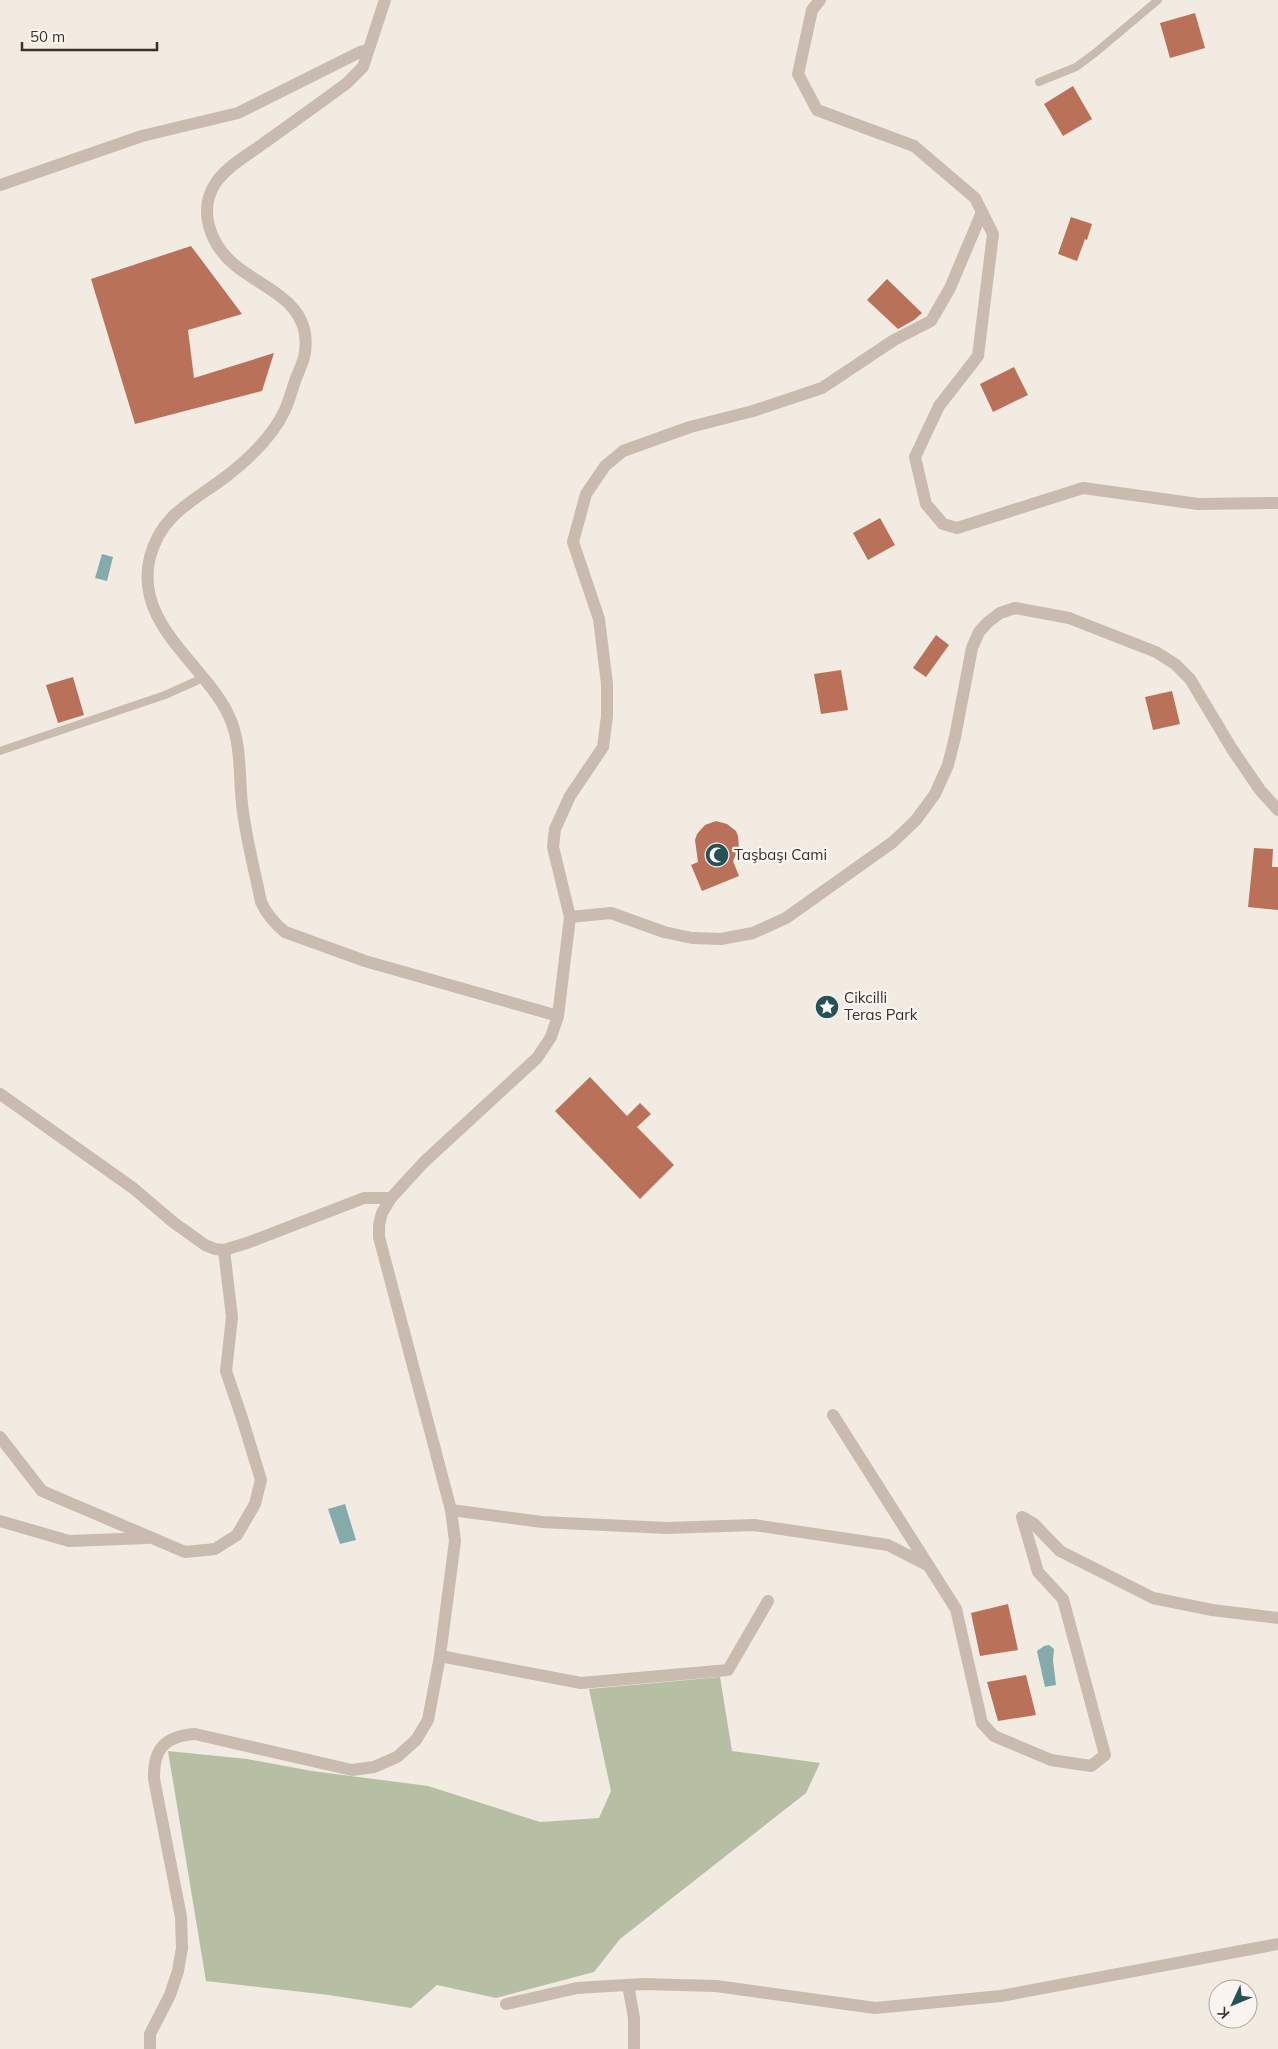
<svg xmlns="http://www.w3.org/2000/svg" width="1278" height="2049" font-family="Mulish,sans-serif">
<rect width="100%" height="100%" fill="#f1ebe2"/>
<polygon fill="#b6bfa4" points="720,1677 732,1751 820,1763 806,1793 620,1939 594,1972 496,1998 437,1985 411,2008 329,1995 206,1981 168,1751 247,1759 312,1771 428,1786 540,1822 599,1818 611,1791 589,1689"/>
<g fill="#84aaac">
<polygon points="102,554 113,557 107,581 95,578"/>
<polygon points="345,1504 356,1540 340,1544 328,1509"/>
<polygon points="1044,1646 1049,1645 1054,1649 1053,1660 1056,1685 1045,1687 1037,1651"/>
</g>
<g fill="#b97159">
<polygon points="1195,13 1205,48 1170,58 1160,23"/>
<polygon points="1073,86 1092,119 1063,136 1044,104"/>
<polygon points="1071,217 1092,224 1087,240 1085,239 1077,261 1058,254"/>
<polygon points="191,246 242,314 188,330 194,378 274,353 262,391 135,424 91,279"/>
<polygon points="887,279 922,313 914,320 898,329 867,300"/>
<polygon points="1014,367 1028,395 993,412 980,384"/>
<polygon points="880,518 895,545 868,560 853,533"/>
<polygon points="936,635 949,645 926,677 913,668"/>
<polygon points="841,670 848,710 821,714 814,674"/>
<polygon points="73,677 84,715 58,723 46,685"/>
<polygon points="1172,691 1180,724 1153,730 1145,697"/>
<polygon points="716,821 727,824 736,831 738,836 739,848 733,861 739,876 702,891 691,865 698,862 695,840 697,834 705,825"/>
<polygon points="1254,848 1273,849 1272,867 1278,867 1278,910 1248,907"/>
<polygon points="590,1077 627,1116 640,1103 651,1114 637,1127 674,1165 640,1199 555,1111"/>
<polygon points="1008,1604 1018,1650 980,1656 971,1613"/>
<polygon points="1026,1675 1036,1715 998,1721 987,1682"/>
</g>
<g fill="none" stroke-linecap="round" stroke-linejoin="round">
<g stroke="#c9bbaf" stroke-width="8">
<polyline points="1039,82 1076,67 1095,53 1158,0"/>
<polyline points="0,751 165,695 203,678"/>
</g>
<g stroke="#c9bbaf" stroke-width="12">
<path d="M385,0l-22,67 -16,16c-27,20 -55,40 -83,60 -16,12 -35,22 -47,38 -21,29 -6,65 19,85 30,24 76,37 69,86 -1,10 -7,20 -10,29 -3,9 -6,20 -10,29 -12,26 -34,47 -57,65 -33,26 -66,37 -78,82 -17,67 55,107 79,159 14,30 9,64 14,96 4,30 12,60 18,90 6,13 13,21 24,30l80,29 193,55"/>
<polyline points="820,0 812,10 798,74 817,110 914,146 975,198 993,234 978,356 939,406 915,457 926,504 943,524 957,528 1083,488 1198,504 1278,503"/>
<polyline points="0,185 142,136 238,113 360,52 368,50"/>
<polyline points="570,917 611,913 664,932 692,938 721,939 753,933 786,918 893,842 916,820 935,794 948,765 955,737 972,648 979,632 988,622 1000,613 1015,608 1069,618 1156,652 1175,664 1190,679 1232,749 1260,790 1278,810"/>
<polyline points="0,1094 133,1188 173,1222 205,1245 215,1249 224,1250 247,1243 364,1198 391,1198"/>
<polyline points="833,1415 956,1609 982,1723 994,1736 1051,1760 1091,1766 1105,1755 1063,1599 1038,1572 1022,1517 1034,1524 1060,1551 1153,1598 1212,1610 1278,1618"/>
<polyline points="0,1437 42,1491 185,1552 215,1549 237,1535 255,1504 261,1480 242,1418 226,1371 232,1317 224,1250"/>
<polyline points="451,1510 542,1522 667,1528 754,1525 888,1545 927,1565"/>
<polyline points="0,1521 69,1541 147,1538"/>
<polyline points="440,1656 581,1683 728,1670 768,1601"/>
<polyline points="628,1985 634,2018 634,2049"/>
<polyline points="506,2004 577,1988 643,1984 716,1986 875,2008 1001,1996 1278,1944"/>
<path d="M150,2049v-15l20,-39 8,-24 4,-23 -1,-31 -27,-138c-1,-30 11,-43 41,-45l157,36 22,-3 23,-10 19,-17 12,-20 12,-64 15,-115 -4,-31 -72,-273v-12l3,-12 9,-15 33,-36 113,-104 14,-21 7,-21 12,-99 -17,-70 2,-18 15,-33 33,-49 4,-31v-32l-8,-65 -26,-77 13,-48 19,-28 18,-15 67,-24 63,-16 69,-23 72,-48 37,-19 19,-33 32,-76"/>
</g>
</g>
<defs>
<g id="mosque-disc" transform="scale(1.25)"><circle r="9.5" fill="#265256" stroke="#f9f4ef"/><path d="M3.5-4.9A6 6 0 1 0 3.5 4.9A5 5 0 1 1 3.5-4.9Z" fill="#fff"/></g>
<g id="sight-disc" transform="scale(1.25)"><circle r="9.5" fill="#265256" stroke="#f9f4ef"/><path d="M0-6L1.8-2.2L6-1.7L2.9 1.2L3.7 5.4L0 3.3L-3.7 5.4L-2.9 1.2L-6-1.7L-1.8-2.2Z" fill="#fff"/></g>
</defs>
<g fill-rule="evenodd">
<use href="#mosque-disc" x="717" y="855"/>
<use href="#sight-disc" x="827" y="1007"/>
</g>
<g text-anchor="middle" stroke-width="4.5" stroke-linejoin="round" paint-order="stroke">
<g font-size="15" fill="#38302c" stroke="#f9f4ef" text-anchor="start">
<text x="734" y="860">Taşbaşı Cami</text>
<text x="844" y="1003">Cikcilli<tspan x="844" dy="17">Teras Park</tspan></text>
</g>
</g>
<g transform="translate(1233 2004) rotate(226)"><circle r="24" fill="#f9f4ef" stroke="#aca6a1"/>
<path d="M0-4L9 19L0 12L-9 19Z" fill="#265256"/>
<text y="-8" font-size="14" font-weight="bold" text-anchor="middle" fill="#38302c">K</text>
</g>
<path d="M22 42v8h135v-8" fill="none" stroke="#38302c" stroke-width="2.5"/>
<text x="30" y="42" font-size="15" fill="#38302c" stroke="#f9f4ef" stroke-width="4" paint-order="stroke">50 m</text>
</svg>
